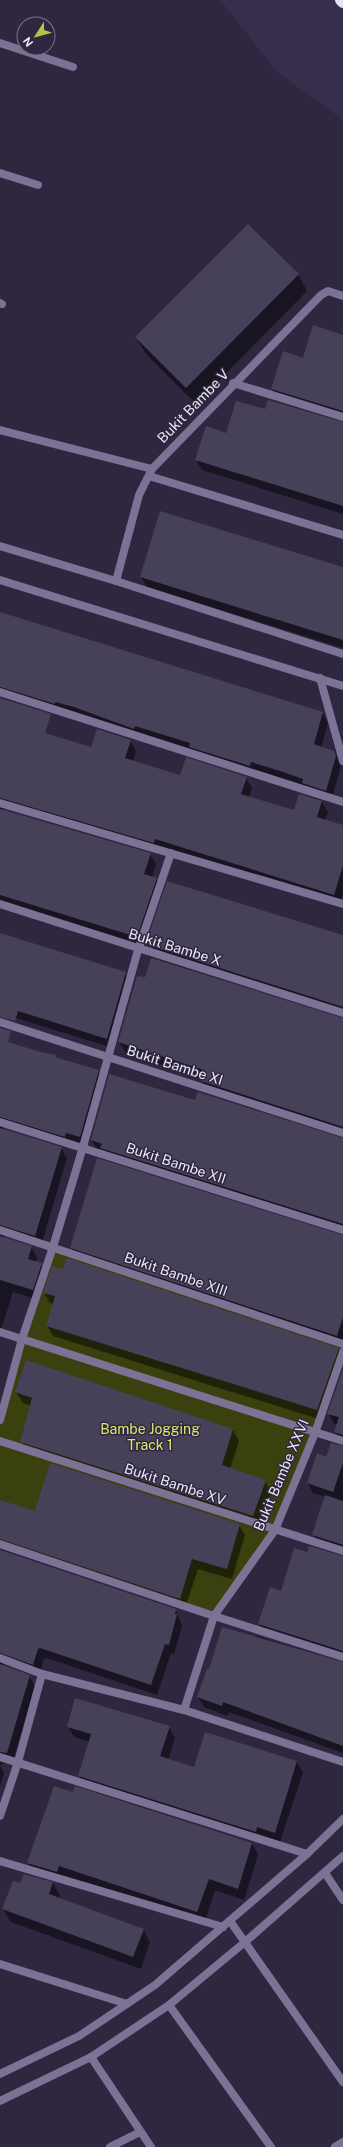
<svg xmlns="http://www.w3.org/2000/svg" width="343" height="2147" font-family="'Public Sans',sans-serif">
<rect width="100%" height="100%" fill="#2e273f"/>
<polygon fill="#362e4c" points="220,0 343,0 343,120 277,72"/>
<polygon fill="#3b400f" points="53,1247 343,1344 343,1352 275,1530 214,1616 0,1544 0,1420"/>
<g fill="#0007">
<polygon points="298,274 307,291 196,404 146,354 136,338"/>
<polygon points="343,336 343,419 278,399 272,389 304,359"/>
<polygon points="266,411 343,423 343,514 202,470 196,460"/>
<polygon points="343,569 343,648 147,587 141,577"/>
<polygon points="0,613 323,713 328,723 321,748 334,751 341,767 331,800 0,692"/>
<polygon points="0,720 92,748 130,740 136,751 133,761 181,776 246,778 252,788 249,797 294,811 322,802 328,812 325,821 343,826 343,894 340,904 8,807 2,810 150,854 156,864 152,877 156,879 162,889 142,947 0,902"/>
<polygon points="0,934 125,973 131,983 113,1048 0,1013"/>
<polygon points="343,936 343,1015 154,950 148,940"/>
<polygon points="343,1019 343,1135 208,1091 202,1081 203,1078 125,1052 119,1042"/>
<polygon points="0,1041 98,1071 104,1082 86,1147 8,1127 2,1129 61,1148 67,1158 41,1246 8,1235 1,1237 31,1247 37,1258 36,1262 41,1264 47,1274 39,1300 13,1292 0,1333"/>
<polygon points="195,1102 343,1139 343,1232 97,1150 92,1140"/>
<polygon points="343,1236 343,1346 77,1257 71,1247"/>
<polygon points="44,1293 338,1349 343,1357 322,1420 53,1336 47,1326 54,1304 50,1303"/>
<polygon points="343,1372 343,1443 335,1432 338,1425 334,1424 329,1414"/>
<polygon points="16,1392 233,1430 239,1441 230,1469 265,1481 271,1492 259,1527 27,1452 21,1441 31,1406 23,1403"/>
<polygon points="343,1447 343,1553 319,1545 313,1535 326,1497 313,1493 308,1483 327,1458"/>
<polygon points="0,1501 35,1512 239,1525 245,1535 232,1579 198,1569 185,1608 0,1546"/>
<polygon points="0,1551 176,1610 182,1626 174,1655 171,1653 157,1695 47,1658 44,1659 39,1674 8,1663 0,1665"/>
<polygon points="307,1553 343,1557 343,1659 265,1634 259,1624"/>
<polygon points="256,1636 343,1663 343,1753 229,1712 227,1716 204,1707 198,1697 209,1671 255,1639"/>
<polygon points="0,1665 29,1676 35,1686 13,1761 0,1765 4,1773 0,1786"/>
<polygon points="68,1727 169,1727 175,1738 168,1760 194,1769 206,1733 297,1762 303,1773 280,1842 85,1786 79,1776 90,1742 74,1737"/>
<polygon points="252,1843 258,1855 244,1900 215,1890 204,1924 35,1875 28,1863"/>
<polygon points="24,1875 53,1883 60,1896 59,1898 143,1929 150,1942 141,1969 11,1922 3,1909 21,1885"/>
</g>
<g fill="#464059">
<polygon points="248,224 299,274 186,388 135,337"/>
<polygon points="313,325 343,335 343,411 271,389 283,351 303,358"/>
<polygon points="268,400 343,422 343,506 195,460 206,426 226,433 236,401 265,409"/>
<polygon points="160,511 343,567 343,640 140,577"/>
<polygon points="0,612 323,712 314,744 334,751 336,756 326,791 302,783 303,779 280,771 251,762 250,766 189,747 190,743 135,726 134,729 74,707 55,702 55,704 0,687"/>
<polygon points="0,698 51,714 45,733 91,747 97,729 131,740 125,758 180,775 186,757 247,777 241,794 294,810 299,794 322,801 317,817 343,825 343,865 334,895 155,839 154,843 0,798"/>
<polygon points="0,809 151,853 144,874 157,878 137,937 0,895"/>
<polygon points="167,881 343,935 343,1007 154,947 156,943 147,940"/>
<polygon points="0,933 126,972 107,1039 18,1011 15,1021 0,1017"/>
<polygon points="151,958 343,1018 343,1127 201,1081 204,1070 118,1042 137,976 145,977"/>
<polygon points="0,1028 11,1031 8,1042 41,1052 56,1055 55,1057 99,1070 80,1137 66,1133 65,1137 0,1117"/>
<polygon points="109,1074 195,1100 198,1092 343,1138 343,1224 100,1148 102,1144 91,1140"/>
<polygon points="0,1128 62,1147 35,1236 0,1225"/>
<polygon points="97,1158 343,1235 343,1317 337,1336 70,1248"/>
<polygon points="0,1236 32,1246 28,1259 42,1263 33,1290 0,1280"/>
<polygon points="67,1258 339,1348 317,1410 46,1326 55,1296 43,1293 52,1266 63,1269"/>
<polygon points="26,1360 233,1429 222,1465 266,1480 253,1516 20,1442 32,1398 15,1392"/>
<polygon points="343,1369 343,1435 334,1432 339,1417 327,1414"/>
<polygon points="331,1443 343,1446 343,1463 333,1492 307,1483 317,1453 326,1457"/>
<polygon points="50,1463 240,1524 227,1569 192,1559 180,1599 0,1539 0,1500 35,1511"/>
<polygon points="325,1495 343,1501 343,1545 312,1535"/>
<polygon points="309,1546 343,1556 343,1651 258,1624 270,1587 281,1591 294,1548 307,1552"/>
<polygon points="0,1550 176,1609 175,1614 177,1614 169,1645 165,1644 151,1685 40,1648 38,1649 33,1665 0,1653"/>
<polygon points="222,1627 343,1662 343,1746 223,1702 222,1706 197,1697 207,1669 209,1669"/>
<polygon points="0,1664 30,1675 7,1753 0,1752"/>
<polygon points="75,1698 170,1726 160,1756 194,1767 205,1732 297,1761 275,1833 257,1827 256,1832 78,1776 91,1734 67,1727"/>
<polygon points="54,1786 73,1792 75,1786 252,1843 238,1889 209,1879 197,1912 59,1866 57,1872 27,1863"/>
<polygon points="24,1874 53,1882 49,1894 144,1929 133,1957 2,1909 13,1881 20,1883"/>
</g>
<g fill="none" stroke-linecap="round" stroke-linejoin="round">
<polyline stroke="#7b7295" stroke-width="8" points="0,430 152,469"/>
<g stroke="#7b7295" stroke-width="8">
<polyline points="0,43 73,67"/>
<polyline points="0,173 38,185"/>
<polyline points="0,303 2,304"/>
<polyline points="233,383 343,417"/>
<polyline points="149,476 343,535"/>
<polyline points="0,546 116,581 343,654"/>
<polyline points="0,580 343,686"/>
<polyline points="116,581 139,495 152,469 321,295 328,291 343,296"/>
<polyline points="320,678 343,761"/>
<polyline points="0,692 343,802"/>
<polyline points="0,803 343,904"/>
<polyline points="0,904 343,1013"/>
<polyline points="0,1022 343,1133"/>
<polyline points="0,1122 343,1230"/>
<polyline points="0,1230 343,1344"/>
<polyline points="0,1332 343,1441"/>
<polyline points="0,1420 22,1339 53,1247 83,1147 138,950 171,853"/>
<polyline points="0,1441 343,1551"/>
<polyline points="0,1544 214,1616 343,1657"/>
<polyline points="0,1658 42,1674 184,1710 343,1762"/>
<polyline points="184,1710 214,1616 275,1530 315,1433 343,1352"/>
<polyline points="0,1757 307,1854"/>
<polyline points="0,1816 18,1762 42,1674"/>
<polyline points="0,1861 223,1927"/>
<polyline points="325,1873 343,1900"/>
<polyline points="230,1921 343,2082"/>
<polyline points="0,1964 127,2004"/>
<polyline points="169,2005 271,2147"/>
<polyline points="91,2057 151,2147"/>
<polyline points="0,2074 79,2036 155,1985 307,1854 343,1819"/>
<polyline points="0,2101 91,2057 169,2005 245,1942 343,1856"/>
<polyline points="110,2147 140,2132"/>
<polyline points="335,2147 343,2142"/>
</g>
<polyline stroke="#e5e1f3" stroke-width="12" points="341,0 343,2"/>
</g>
<g text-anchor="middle" stroke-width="3" stroke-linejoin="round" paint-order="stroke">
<g font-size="14" fill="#eae7f7" stroke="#2e273f">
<text transform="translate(193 406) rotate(-46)" y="5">Bukit Bambe V</text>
<text transform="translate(175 947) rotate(17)" y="5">Bukit Bambe X</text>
<text transform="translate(175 1065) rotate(18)" y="5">Bukit Bambe XI</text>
<text transform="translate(176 1163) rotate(18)" y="5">Bukit Bambe XII</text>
<text transform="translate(176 1274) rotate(19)" y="5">Bukit Bambe XIII</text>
<text transform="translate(281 1475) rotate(-67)" y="5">Bukit Bambe XXVI</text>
<text transform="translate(175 1484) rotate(18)" y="5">Bukit Bambe XV</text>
</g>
<g font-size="14" fill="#dbe96c" stroke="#2e273f">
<text x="150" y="1434">Bambe Jogging<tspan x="150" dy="16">Track 1</tspan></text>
</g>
</g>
<g transform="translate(36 36) rotate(234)"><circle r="19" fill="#2e273f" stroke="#797489"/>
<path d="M0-3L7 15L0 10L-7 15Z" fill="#b5c249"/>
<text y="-6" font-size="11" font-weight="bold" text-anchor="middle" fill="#eae7f7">N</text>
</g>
</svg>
